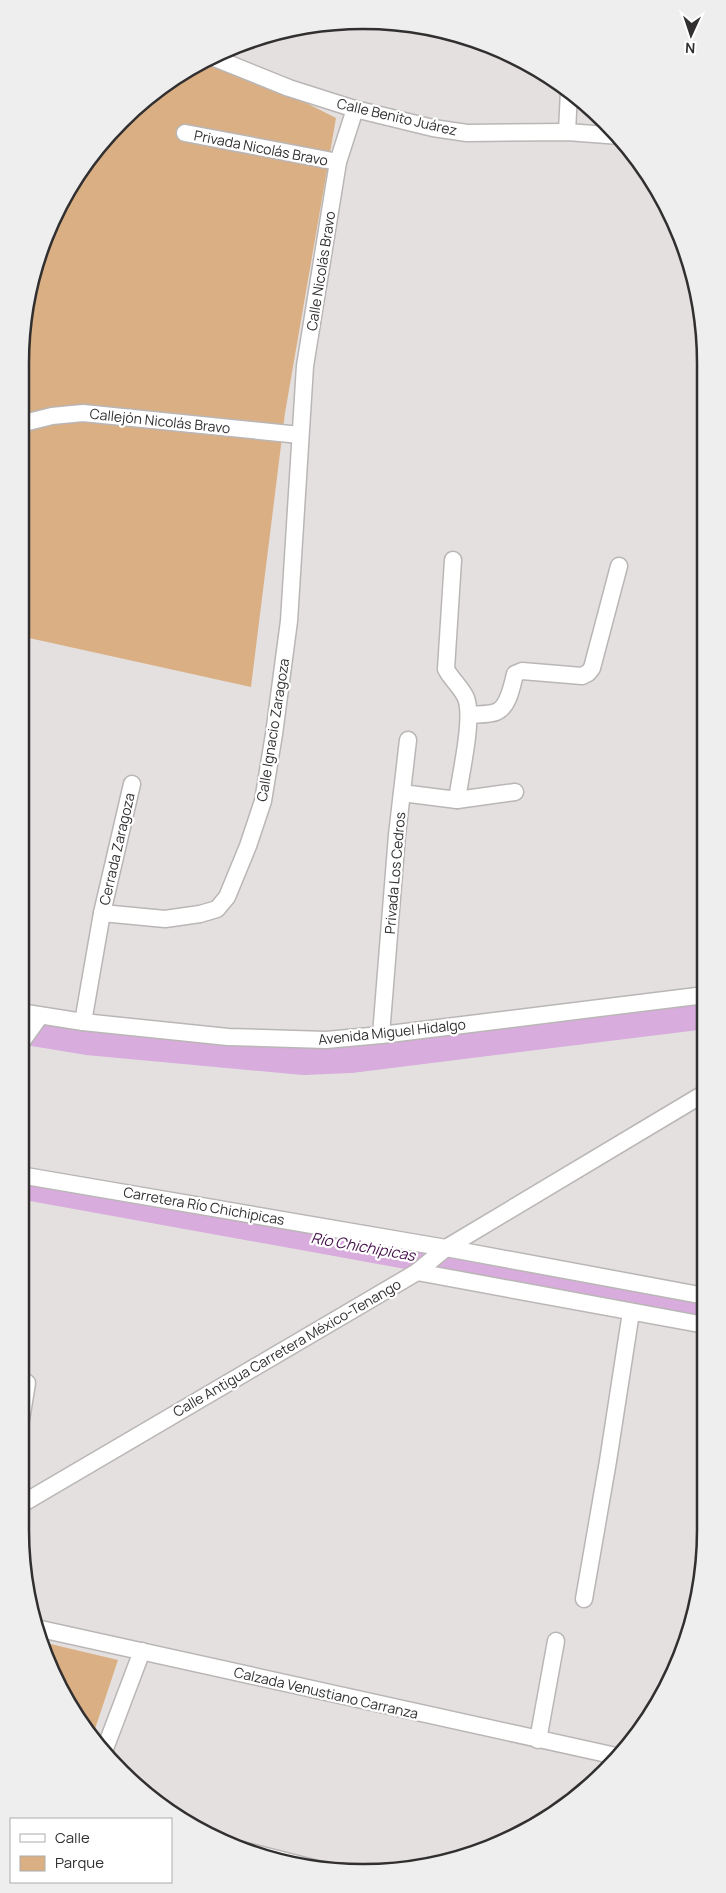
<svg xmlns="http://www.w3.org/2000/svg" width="726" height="1893" font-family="Manrope,sans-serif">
<rect width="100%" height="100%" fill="#e4e0e0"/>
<g fill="#daaf83">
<polygon points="213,56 336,118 285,413 251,687 20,636 20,363 32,274 56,211 91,154 137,105 192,66"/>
<polygon points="38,1641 118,1660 92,1738 66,1701"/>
</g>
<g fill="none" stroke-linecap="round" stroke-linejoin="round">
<g stroke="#d8acdd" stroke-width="28">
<polyline points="20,1030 87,1041 304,1061 350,1059 705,1015"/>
<polyline points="20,1185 705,1309"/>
</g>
<g stroke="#bab6b6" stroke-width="19">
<g id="minor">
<polyline points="212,57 289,88 355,109 433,128 467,133 567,132 620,136"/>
<polyline points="567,132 569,91"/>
<polyline points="185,133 338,162"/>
<polyline points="20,424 52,416 83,413 300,435"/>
<path d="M453,560l-7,109c5,10 15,18 20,29 8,21 -6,78 -9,102"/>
<path d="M469,715c8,-1 19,0 27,-3 13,-5 16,-27 19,-38l7,-3 60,5 6,-3 4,-5 27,-102"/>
<polyline points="402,793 457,800 515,792"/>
<polyline points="102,913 165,919 200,914 217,909 227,897 248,846 263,801 274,734 289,621 305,366 338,162 355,109"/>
<polyline points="20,1012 83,1022 228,1037 326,1040 381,1035 705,995"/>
<polyline points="83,1022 102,913 132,784"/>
<polyline points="381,1035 397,835 408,740"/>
<polyline points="20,1044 40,1016"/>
<polyline points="20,1175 446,1248 705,1296"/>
<polyline points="417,1272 705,1325"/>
<polyline points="20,1426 27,1383"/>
<polyline points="20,1505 417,1272 446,1248 705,1093"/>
<polyline points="584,1599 608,1461 631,1312"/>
<polyline points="36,1628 616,1756"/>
<polyline points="538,1740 556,1641"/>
<polyline points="103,1754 142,1651"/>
<polyline points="242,1850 321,1870"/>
</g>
</g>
<use href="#minor" stroke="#fff" stroke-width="16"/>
</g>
<g text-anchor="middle" stroke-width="4.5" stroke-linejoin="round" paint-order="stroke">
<g font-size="14" fill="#312f2f" stroke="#fff">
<text transform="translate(397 117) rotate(13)" y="5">Calle Benito Juárez</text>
<text transform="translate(261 148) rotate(11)" y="5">Privada Nicolás Bravo</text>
<text transform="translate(321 271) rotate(-81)" y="5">Calle Nicolás Bravo</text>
<text transform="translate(160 421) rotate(6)" y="5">Callejón Nicolás Bravo</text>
<text transform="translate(273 730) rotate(-81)" y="5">Calle Ignacio Zaragoza</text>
<text transform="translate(117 849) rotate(-77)" y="5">Cerrada Zaragoza</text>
<text transform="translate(395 873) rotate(-85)" y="5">Privada Los Cedros</text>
<text transform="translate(392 1032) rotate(-6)" y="5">Avenida Miguel Hidalgo</text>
<text transform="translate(204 1206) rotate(10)" y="5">Carretera Río Chichipicas</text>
<text transform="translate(287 1348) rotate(-30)" y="5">Calle Antigua Carretera México-Tenango</text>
<text transform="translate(326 1693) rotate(13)" y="5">Calzada Venustiano Carranza</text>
</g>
<g font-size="15" font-style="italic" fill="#440f4b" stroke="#fff">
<text transform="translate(363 1247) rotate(10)" y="5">Río Chichipicas</text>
</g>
</g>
<path d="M0 0H726V1893H0ZM363 29H363A334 334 0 0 1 697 363V1530A334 334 0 0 1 363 1864H363A334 334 0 0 1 29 1530V363A334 334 0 0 1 363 29Z" fill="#efeeee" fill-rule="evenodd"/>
<path fill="none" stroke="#312f2f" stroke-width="2.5" d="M363 29H363A334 334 0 0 1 697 363V1530A334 334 0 0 1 363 1864H363A334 334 0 0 1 29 1530V363A334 334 0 0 1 363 29Z"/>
<rect x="10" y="1818" width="162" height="65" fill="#ffffff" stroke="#adacac"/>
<rect x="20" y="1834" width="25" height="8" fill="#ffffff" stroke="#adacac"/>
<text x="55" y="1843" font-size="15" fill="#312f2f">Calle</text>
<rect x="20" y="1856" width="25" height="15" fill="#daaf83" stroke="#adacac"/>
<text x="55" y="1868" font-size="15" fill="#312f2f">Parque</text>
<g transform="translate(691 35) rotate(183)" stroke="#ffffff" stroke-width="4" paint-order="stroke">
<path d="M0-4L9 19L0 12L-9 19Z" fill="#312f2f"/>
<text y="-8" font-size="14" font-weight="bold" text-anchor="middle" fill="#312f2f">N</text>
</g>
</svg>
